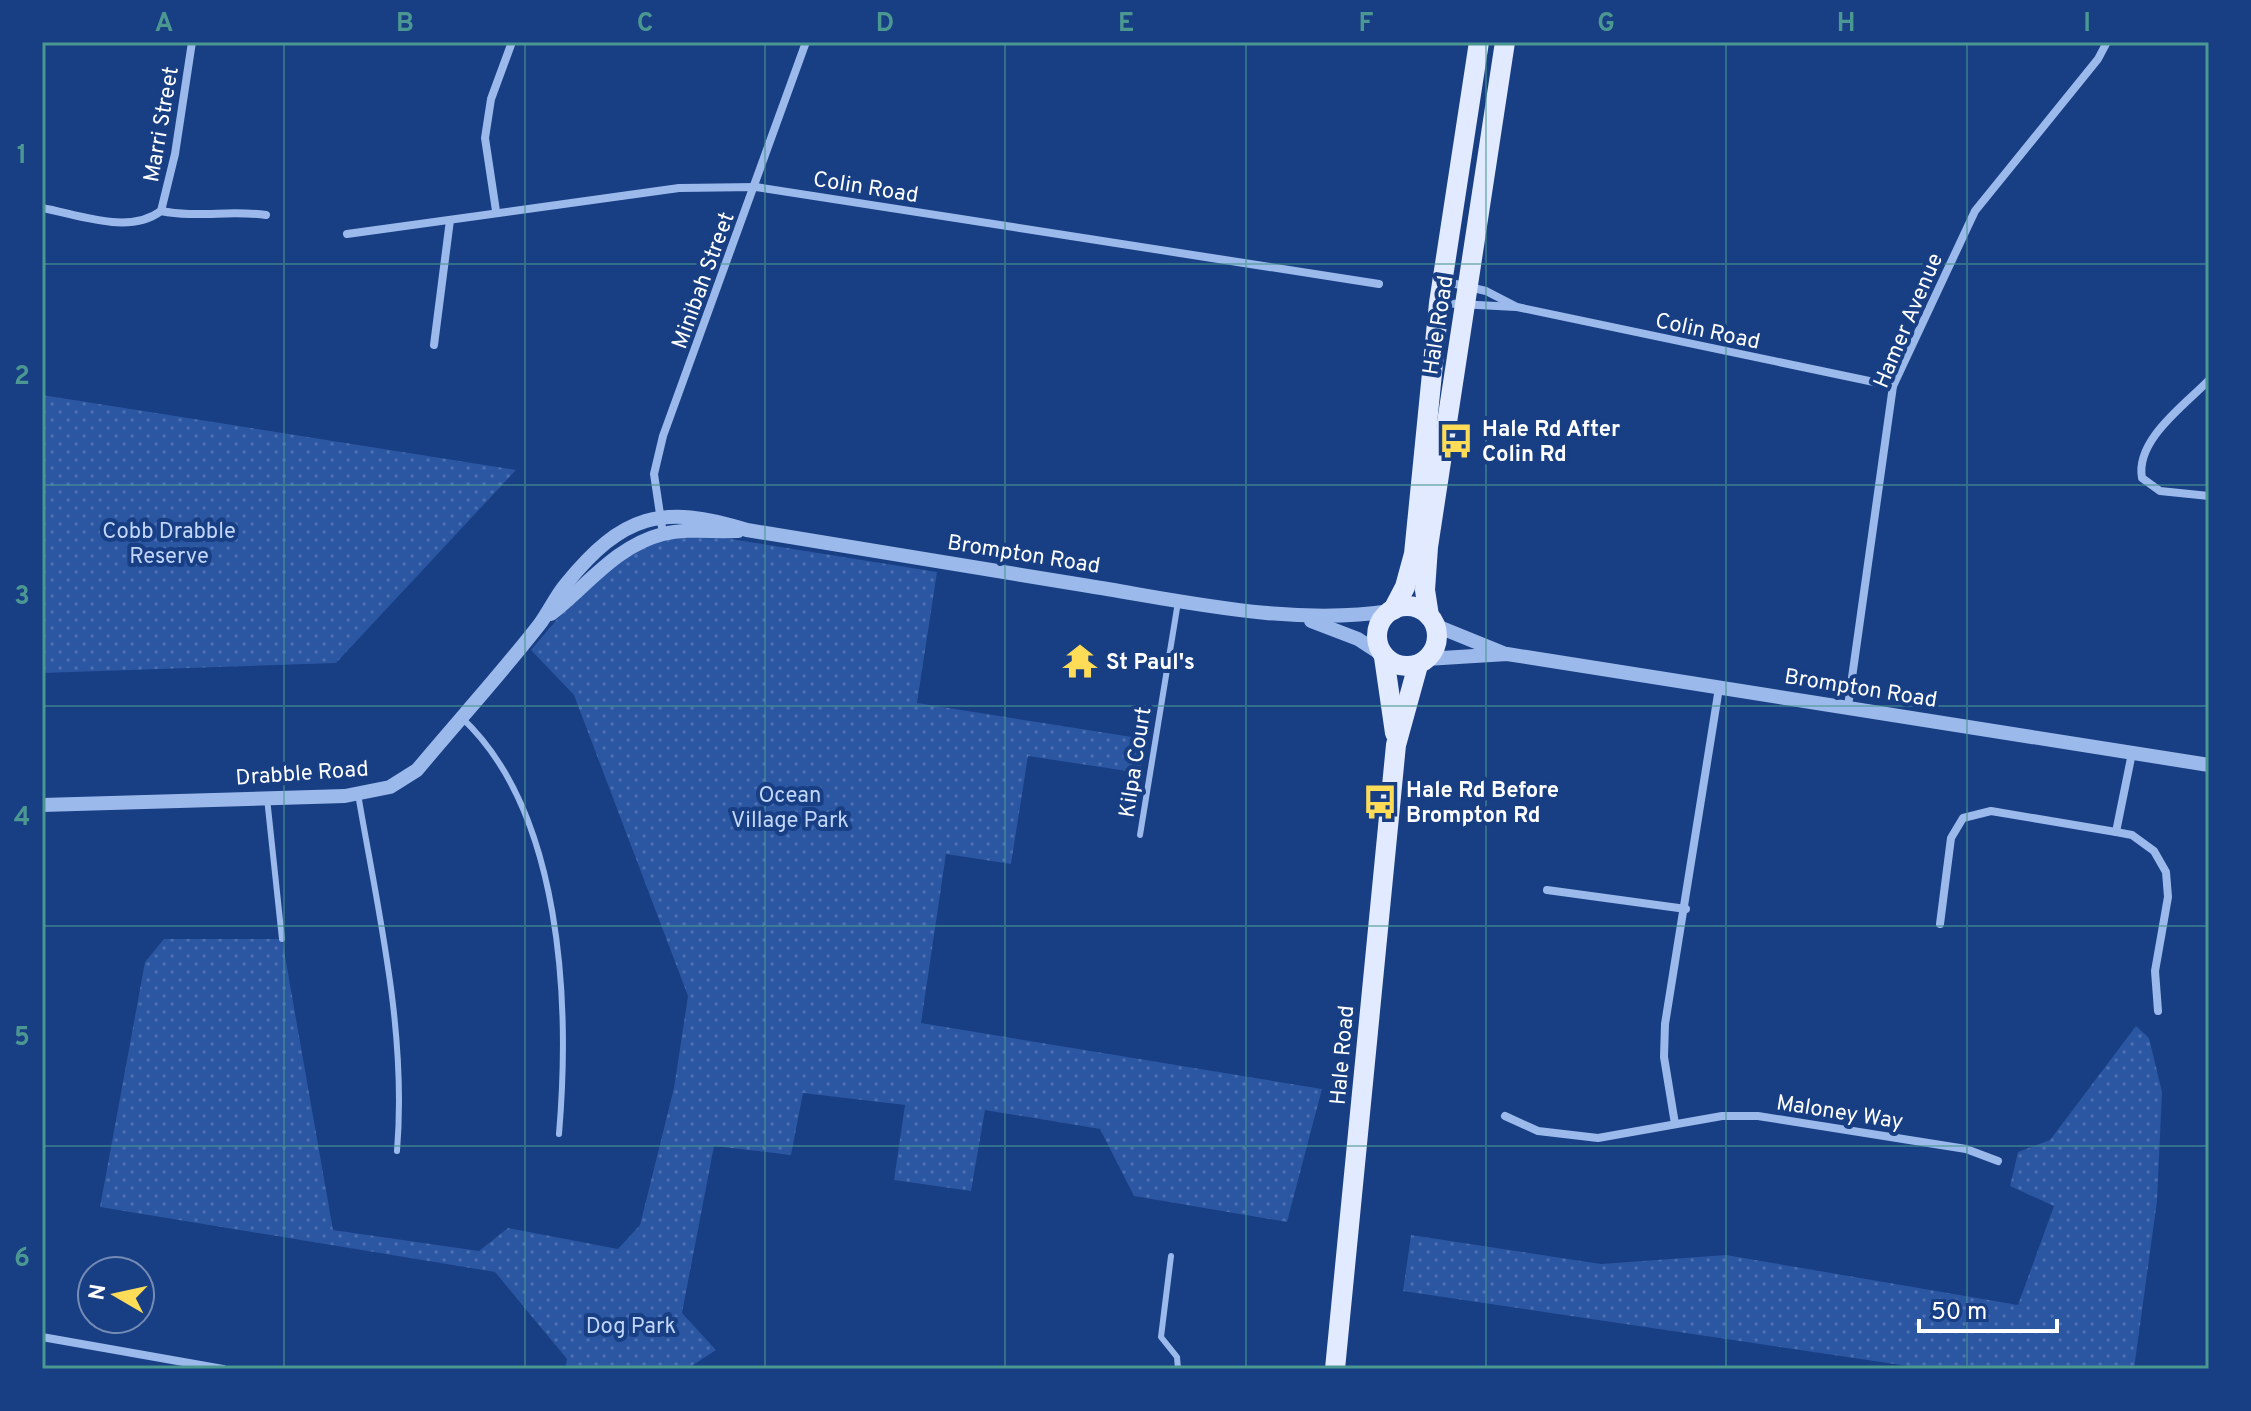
<svg xmlns="http://www.w3.org/2000/svg" width="2251" height="1411" font-family="Overpass,sans-serif">
<defs>
<pattern id="park-dots" width="8" height="8" patternUnits="userSpaceOnUse" patternTransform="scale(2)"><rect width="8" height="8" fill="#2b56a2"/><path d="M2 2h.1M6 6h.1" fill="none" stroke="#4b6fb0" stroke-width="1.8" stroke-linecap="round"/></pattern>
</defs>
<rect width="100%" height="100%" fill="#183e83"/>
<g fill="url(#park-dots)">
<polygon points="42,395 516,470 336,663 42,673"/>
<path d="M712,536l225,36 -20,131 228,36 -5,34 -112,-17 -17,108 -65,-10 -25,169 401,66 -35,133 -153,-26 -34,-67 -115,-19 -14,81 -77,-11 11,-75 -102,-12 -12,62 -77,-9 -32,167 34,37 -29,19h-122l2,-10 -72,-87 -395,-65 45,-245 19,-23h118l51,291 146,21 29,-23 110,21 22,-24 34,-137 14,-92 -114,-301 -43,-45c37,-43 76,-93 132,-110 14,-5 34,-3 49,-4z"/>
<polygon points="2136,1026 2149,1038 2162,1092 2157,1201 2134,1369 1928,1369 1403,1291 1411,1235 1601,1264 1726,1255 2018,1305 2054,1206 2010,1186 2018,1152 2050,1140"/>
</g>
<g fill="none" stroke-linecap="round" stroke-linejoin="round">
<g stroke="#9cb9ec" stroke-width="6">
<path d="M461,717c102,95 109,287 98,417"/>
<path d="M358,794c20,118 49,237 39,357"/>
<polyline points="267,798 282,939"/>
<polyline points="1140,835 1178,602"/>
<polyline points="1171,1256 1161,1337 1177,1357 1178,1369"/>
</g>
<g stroke="#9cb9ec" stroke-width="8">
<path d="M42,208c38,7 87,27 119,3 35,7 70,-1 105,4"/>
<polyline points="161,211 175,154 192,42"/>
<polyline points="496,211 485,138 491,99 512,42"/>
<polyline points="347,234 679,188 756,187 1379,284"/>
<polyline points="1443,281 1486,291 1517,307 1893,386"/>
<polyline points="1439,303 1516,307"/>
<polyline points="434,345 450,220"/>
<path d="M2209,380c-24,25 -74,60 -67,98l18,13 49,5"/>
<polyline points="663,534 654,474 663,436 806,42"/>
<polyline points="1848,706 1893,386 1975,211 2098,59 2107,42"/>
<polyline points="2116,832 2132,753"/>
<polyline points="1547,890 1686,909"/>
<polyline points="1940,924 1951,838 1963,818 1991,811 2116,832 2132,835 2154,851 2166,872 2168,897 2155,971 2158,1011"/>
<polyline points="1505,1116 1538,1131 1598,1138 1722,1116 1758,1116 1966,1149 1998,1161"/>
<polyline points="1675,1124 1664,1057 1665,1024 1719,688"/>
<polyline points="42,1337 223,1369"/>
</g>
<g stroke="#9cb9ec" stroke-width="14">
<path d="M551,614c37,-29 65,-68 112,-80 24,-6 50,-2 75,-3"/>
<polyline points="1311,621 1358,639 1384,656"/>
<polyline points="1434,625 1503,653"/>
<polyline points="1426,659 1507,654 2209,765"/>
<path d="M42,805l303,-9 45,-9 27,-17c40,-48 83,-95 122,-145 10,-13 16,-28 27,-41 56,-69 96,-81 181,-54 114,19 228,38 342,56 99,16 202,40 302,25"/>
</g>
<g stroke="#e1eaff" stroke-width="20">
<circle cx="1407" cy="636" r="30"/>
<polyline points="1393,610 1405,587 1414,554 1439,303 1479,42"/>
<polyline points="1429,616 1425,590 1428,547 1505,42"/>
<polyline points="1384,657 1395,733"/>
<polyline points="1335,1369 1396,745 1418,665"/>
</g>
</g>
<path fill="none" stroke="#4b9892" stroke-width="2" stroke-opacity="0.55" d="M284,42v1327M525,42v1327M765,42v1327M1005,42v1327M1246,42v1327M1486,42v1327M1726,42v1327M1967,42v1327M42,264h2167M42,485h2167M42,706h2167M42,926h2167M42,1146h2167"/>
<defs>
<g id="bus-bare" transform="scale(2.76)"><path d="M-5-6H5V4H4V6H2V4H-2V6H-4V4H-5ZM-3.5-4V0h7V-4ZM-3.5 1.2v1.5H-2V1.2ZM2 1.2v1.5H3.5V1.2Z" fill="#ffdc57" stroke="#183e83" stroke-width="2.5" paint-order="stroke"/></g>
<g id="temple-bare" transform="scale(2.76)"><path d="M0-6L5-2H3V0L6.5 2.5H4V6H1.5V3h-3V6H-4V2.5H-6.5L-3 0V-2H-5Z" fill="#ffdc57" stroke="#183e83" stroke-width="2.5" paint-order="stroke"/></g>
</defs>
<g fill-rule="evenodd">
<use href="#bus-bare" x="1456" y="441"/>
<use href="#temple-bare" x="1080" y="661"/>
<use href="#bus-bare" x="1380" y="802"/>
</g>
<g text-anchor="middle" stroke-width="8" stroke-linejoin="round" paint-order="stroke">
<g font-size="22" fill="#fff" stroke="#183e83">
<text transform="translate(160 124) rotate(-80)" y="8">Marri Street</text>
<text transform="translate(866 186) rotate(9)" y="8">Colin Road</text>
<text transform="translate(702 280) rotate(-70)" y="8">Minibah Street</text>
<text transform="translate(1907 320) rotate(-67)" y="8">Hamer Avenue</text>
<text transform="translate(1437 325) rotate(-81)" y="8">Hale Road</text>
<text transform="translate(1708 330) rotate(12)" y="8">Colin Road</text>
<text transform="translate(1024 553) rotate(9)" y="8">Brompton Road</text>
<text transform="translate(1861 687) rotate(9)" y="8">Brompton Road</text>
<text transform="translate(1134 762) rotate(-81)" y="8">Kilpa Court</text>
<text transform="translate(302 772) rotate(-4)" y="8">Drabble Road</text>
<text transform="translate(1341 1055) rotate(-85)" y="8">Hale Road</text>
<text transform="translate(1840 1111) rotate(9)" y="8">Maloney Way</text>
</g>
<g font-size="22" font-weight="bold" fill="#fff" stroke="#183e83" text-anchor="start">
<text x="1482" y="436">Hale Rd After<tspan x="1482" dy="25">Colin Rd</tspan></text>
<text x="1106" y="669">St Paul's</text>
<text x="1406" y="797">Hale Rd Before<tspan x="1406" dy="25">Brompton Rd</tspan></text>
</g>
<g font-size="22" fill="#c1d6f9" stroke="#183e83">
<text x="169" y="538">Cobb Drabble<tspan x="169" dy="25">Reserve</tspan></text>
<text x="790" y="802">Ocean<tspan x="790" dy="25">Village Park</tspan></text>
<text x="631" y="1333">Dog Park</text>
</g>
</g>
<rect width="2251" height="1411" fill="none" stroke="#183e83" stroke-width="88"/>
<g transform="translate(116 1295) rotate(279)"><circle r="38" fill="#183e83" stroke="#748bb5" stroke-width="2"/>
<path d="M0-6L14 30L0 20L-14 30Z" fill="#ffdc57"/>
<text y="-12" font-size="22" font-weight="bold" text-anchor="middle" fill="#ffffff">N</text>
</g>
<path d="M1919 1319v12h138v-12" fill="none" stroke="#ffffff" stroke-width="4"/>
<text x="1931" y="1319" font-size="24" fill="#ffffff" stroke="#183e83" stroke-width="6" paint-order="stroke">50 m</text>
<rect x="44" y="44" width="2163" height="1323" fill="none" stroke="#4b9892" stroke-width="3"/>
<g font-size="26" text-anchor="middle" font-weight="bold" fill="#4b9892">
<text x="164" y="31">A</text>
<text x="405" y="31">B</text>
<text x="645" y="31">C</text>
<text x="885" y="31">D</text>
<text x="1126" y="31">E</text>
<text x="1366" y="31">F</text>
<text x="1606" y="31">G</text>
<text x="1846" y="31">H</text>
<text x="2087" y="31">I</text>
<text x="22" y="163">1</text>
<text x="22" y="384">2</text>
<text x="22" y="604">3</text>
<text x="22" y="825">4</text>
<text x="22" y="1045">5</text>
<text x="22" y="1266">6</text>
</g>
</svg>
